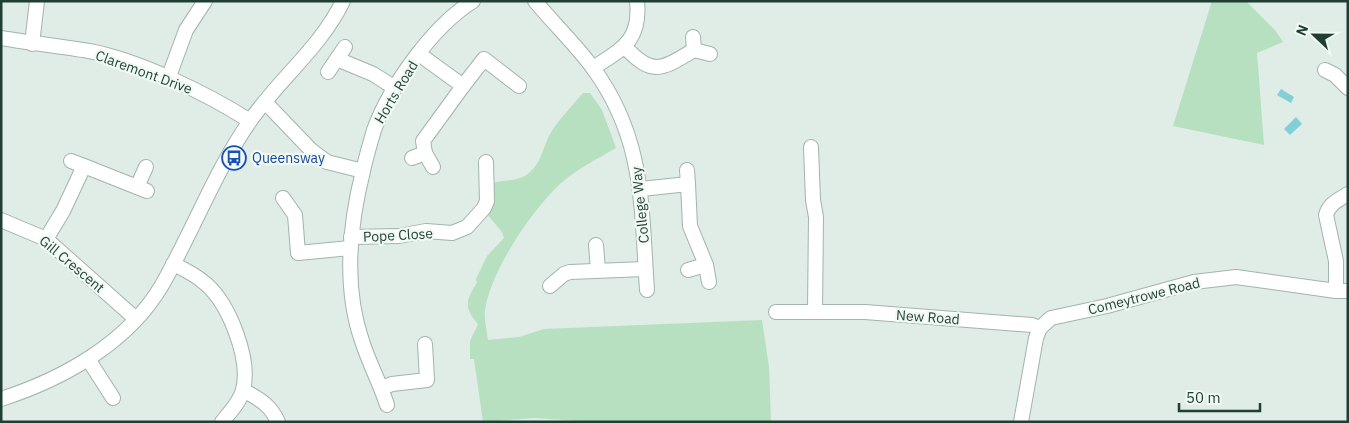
<svg xmlns="http://www.w3.org/2000/svg" width="1349" height="423" font-family="'IBM Plex Sans',sans-serif">
<rect width="100%" height="100%" fill="#e0ece6"/>
<g fill="#b6e0bf">
<polygon points="1212,1 1246,1 1275,30 1283,42 1257,53 1264,145 1173,126"/>
<path d="M583,93h7l12,17 14,38c-19,11 -39,21 -55,35 -29,27 -70,87 -76,127 -1,9 2,21 3,30l31,-3 25,-8 218,-9 7,47 2,55h-175l-62,-4 -51,4 -9,-63h-4v-18l8,-17c-15,-18 -12,-22 -1,-42l-1,-3 11,-23 17,-18 -2,-6 -16,-19 6,-28 4,-3c11,-2 24,-1 33,-9 13,-10 15,-31 24,-44 9,-13 20,-24 30,-36z"/>
</g>
<g fill="#82cfd7">
<polygon points="1281,89 1294,97 1291,103 1277,95"/>
<polygon points="1296,117 1302,124 1290,135 1284,129"/>
</g>
<g fill="none" stroke-linecap="round" stroke-linejoin="round">
<g stroke="#a2b4ad" stroke-width="16">
<g id="minor">
<path d="M535,1c19,23 40,43 58,67 52,71 48,138 54,222"/>
<polyline points="693,37 694,50"/>
<path d="M1,38c29,5 59,8 88,13 49,9 119,43 161,70"/>
<polyline points="32,44 37,1"/>
<path d="M625,47c28,30 37,22 69,3l16,4"/>
<polyline points="419,54 463,86 423,141 425,153"/>
<polyline points="337,59 373,74 395,88"/>
<path d="M593,68c29,-19 48,-27 44,-67"/>
<polyline points="1325,70 1335,75 1348,88"/>
<polyline points="328,72 345,47"/>
<polyline points="168,79 186,30 205,1"/>
<polyline points="463,86 484,59 519,86"/>
<path d="M265,102l47,49 15,11 36,9c3,-14 7,-27 11,-41 16,-44 59,-104 99,-129"/>
<polyline points="811,147 813,200 816,217 815,312"/>
<polyline points="412,158 425,153 433,167"/>
<polyline points="71,161 84,166"/>
<polyline points="687,170 688,184"/>
<path d="M363,171c-14,56 -20,115 -1,170 7,22 18,42 25,64"/>
<polyline points="137,187 146,167"/>
<polyline points="641,189 688,184 690,226 706,265 709,282"/>
<polyline points="283,198 295,215 298,253 350,248"/>
<polyline points="1,220 46,239 136,319"/>
<polyline points="351,237 399,236 426,231 452,233 467,227 484,208 487,201 486,162"/>
<polyline points="46,239 63,211 84,166 147,191"/>
<polyline points="596,245 598,270"/>
<path d="M173,264c11,5 24,12 33,20 23,20 45,75 37,106 -3,12 -13,22 -21,32"/>
<polyline points="688,270 706,265"/>
<polyline points="550,286 564,274 570,272 645,269"/>
<path d="M1336,291v-30l-10,-46c3,-11 12,-15 22,-21"/>
<polyline points="776,312 865,312 1032,325 1040,328"/>
<polyline points="88,359 113,398"/>
<polyline points="382,388 392,384 427,380 425,344"/>
<path d="M243,390c16,9 27,14 35,32"/>
<path d="M1,399c62,-20 127,-56 161,-114 31,-54 53,-114 88,-164 29,-42 71,-74 93,-120"/>
<polyline points="1021,422 1036,338 1040,328 1051,318 1107,306 1194,282 1236,277 1336,291 1348,291"/>
</g>
</g>
<use href="#minor" stroke="#fff" stroke-width="14"/>
</g>
<defs>
<g id="bus-ring" transform="scale(1.25)"><circle r="9.5" fill="#f0f9f4" stroke="#1a4fb4" stroke-width="1.5"/><path d="M-5-6H5V4H4V6H2V4H-2V6H-4V4H-5ZM-3.5-4V0h7V-4ZM-3.5 1.2v1.5H-2V1.2ZM2 1.2v1.5H3.5V1.2Z" fill="#1a4fb4"/></g>
</defs>
<g fill-rule="evenodd">
<use href="#bus-ring" x="234" y="158"/>
</g>
<g text-anchor="middle" stroke-width="4.5" stroke-linejoin="round" paint-order="stroke">
<g font-size="14" fill="#1f3e34" stroke="#f0f9f4">
<text transform="translate(144 72) rotate(20)" y="5">Claremont Drive</text>
<text transform="translate(396 92) rotate(-59)" y="5">Horts Road</text>
<text transform="translate(640 205) rotate(-96)" y="5">College Way</text>
<text transform="translate(398 235) rotate(-3)" y="5">Pope Close</text>
<text transform="translate(72 264) rotate(40)" y="5">Gill Crescent</text>
<text transform="translate(1144 296) rotate(-14)" y="5">Comeytrowe Road</text>
<text transform="translate(928 317) rotate(4)" y="5">New Road</text>
</g>
<g font-size="14" fill="#164399" stroke="#f0f9f4" text-anchor="start">
<text x="252" y="163">Queensway</text>
</g>
</g>
<rect width="1349" height="423" fill="none" stroke="#1f3e34" stroke-width="5"/>
<g transform="translate(1314 35) rotate(292)" stroke="#f0f9f4" stroke-width="4" paint-order="stroke">
<path d="M0-4L9 19L0 12L-9 19Z" fill="#1f3e34"/>
<text y="-8" font-size="14" font-weight="bold" text-anchor="middle" fill="#1f3e34">N</text>
</g>
<path d="M1179 403v8h81v-8" fill="none" stroke="#1f3e34" stroke-width="2.5"/>
<text x="1186" y="403" font-size="15" fill="#1f3e34" stroke="#f0f9f4" stroke-width="4" paint-order="stroke">50 m</text>
</svg>
